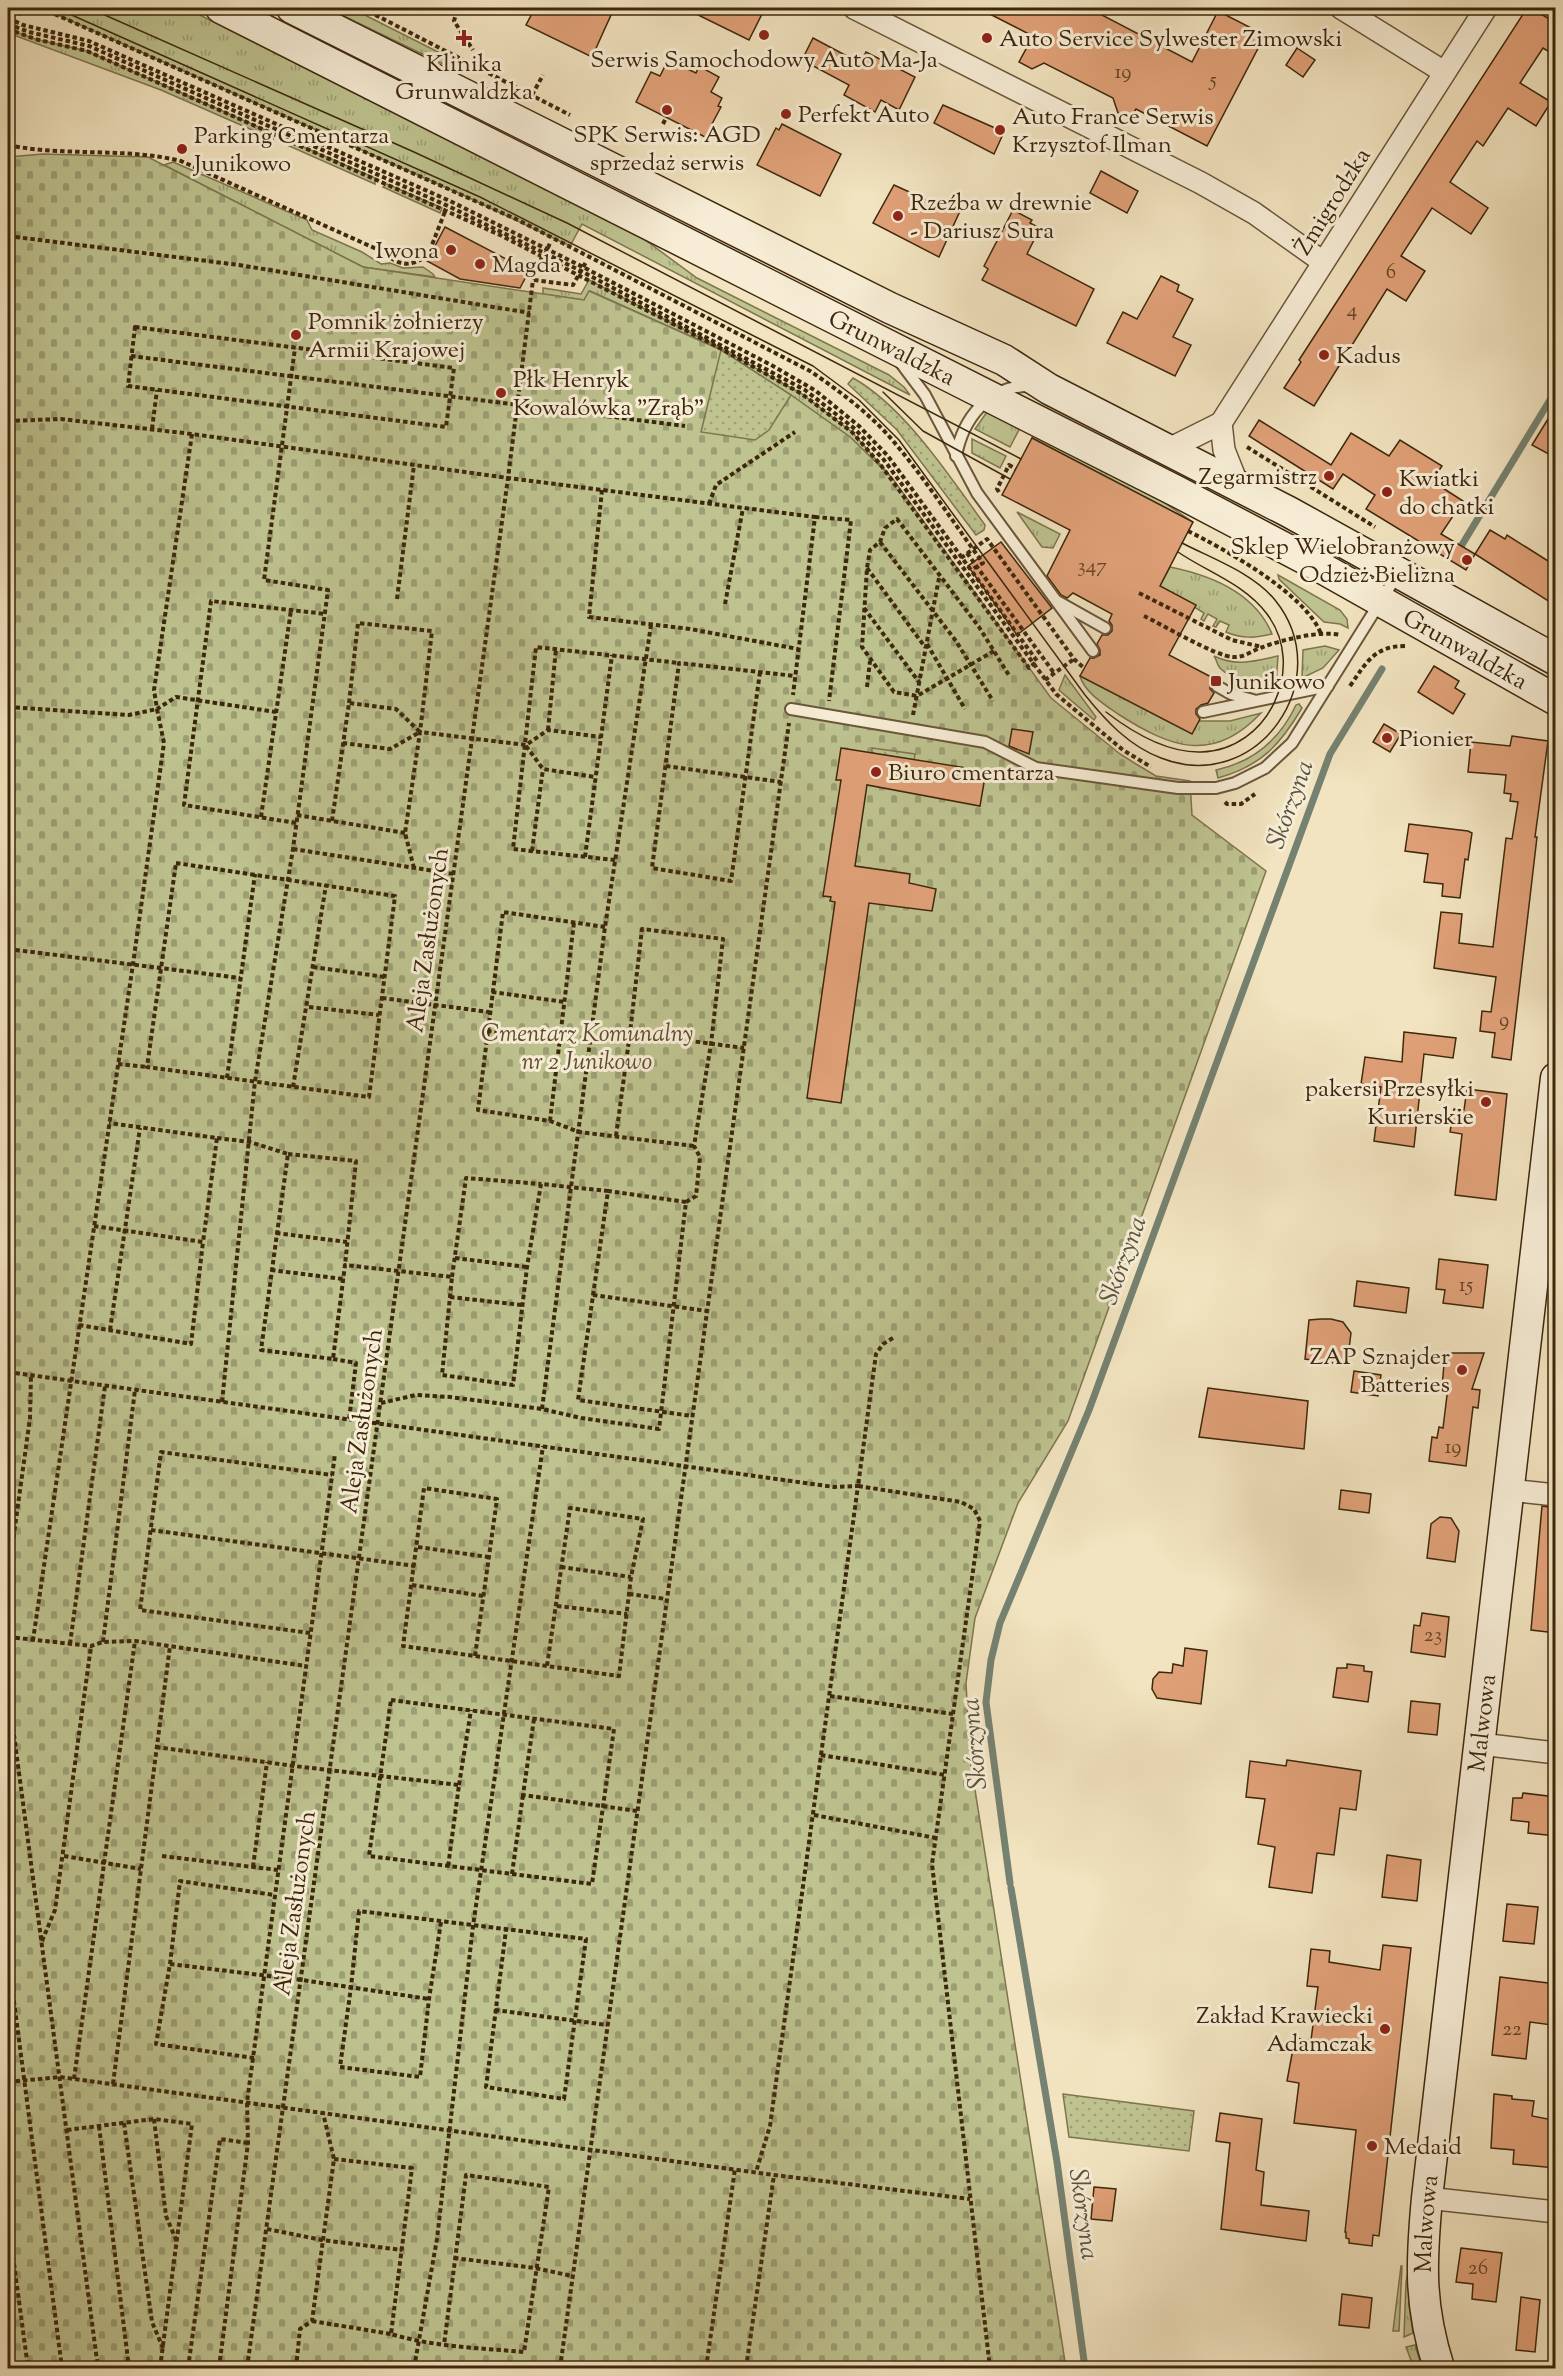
<svg xmlns="http://www.w3.org/2000/svg" width="1563" height="2376" font-family="'Sorts Mill Goudy',serif">
<defs>
<pattern id="grass-tufts" width="24" height="20" patternUnits="userSpaceOnUse" patternTransform="scale(1.5)"><rect width="24" height="20" fill="#bec390"/><path d="M3 7l-1-3M5 7V3M7 7l1-3M15 17l-1-3M17 17v-4M19 17l1-3" fill="none" stroke="#9c9e74"/></pattern>
<pattern id="cemetery-stones" width="16" height="16" patternUnits="userSpaceOnUse" patternTransform="scale(1.5)"><rect width="16" height="16" fill="#bec390"/><path d="M2 7V4a2 2 0 0 1 4 0v3zM10 15v-3a2 2 0 0 1 4 0v3z" fill="#9c9e74"/></pattern>
<pattern id="garden-dots" width="8" height="8" patternUnits="userSpaceOnUse" patternTransform="scale(1.5)"><rect width="8" height="8" fill="#bec390"/><path d="M2 2h.1M6 6h.1" fill="none" stroke="#9c9e74" stroke-width="1.8" stroke-linecap="round"/></pattern>
</defs>
<rect width="100%" height="100%" fill="#f2e4c0"/>
<filter id="stains"><feTurbulence type="fractalNoise" baseFrequency=".00333" numOctaves="4"/><feColorMatrix values="0 0 0 0 .2 0 0 0 0 .09 0 0 0 0 .02 0 0 0 .5 -.17"/></filter>
<radialGradient id="worn" r=".72"><stop offset=".6" stop-color="#630" stop-opacity="0"/><stop offset="1" stop-color="#630" stop-opacity=".3"/></radialGradient>
<g fill="url(#grass-tufts)" stroke="#7e754e" stroke-width="1.5">
<polygon points="42,8 186,8 641,237 697,278 889,375 904,387 910,395 582,224 570,246 465,196"/>
<polygon points="327,8 351,8 456,61 452,67 447,66"/>
<polygon points="8,29 35,39 87,51 272,133 273,139 161,90 8,33"/>
<polygon points="285,139 375,178 375,184 280,142"/>
<polygon points="173,162 307,220 312,230 362,252 381,264 390,263 403,268 423,267 433,274 435,277 363,267 164,165"/>
<polygon points="387,184 442,208 440,213 383,187"/>
<polygon points="589,280 718,347 802,394 852,432 893,479 850,437 791,395 717,348 590,291 584,300 543,294 543,288 581,294"/>
<polygon points="987,412 1021,426 1010,447 975,429"/>
<polygon points="1034,434 1159,499 1193,522 1032,438"/>
<polygon points="972,439 1006,456 1000,468 972,453"/>
<polygon points="1017,512 1060,534 1053,548 1042,547"/>
<path d="M1170,567c40,8 85,26 102,67 -16,4 -30,5 -46,-2l3,-7 -9,-4 -4,6 -3,-1 4,-7 -9,-5 -4,7 -3,-2 3,-6 -44,-27z"/>
<polygon points="1278,575 1340,610 1347,619 1348,628 1340,624 1324,622 1279,579"/>
<polygon points="1325,646 1339,650 1323,668 1302,678 1303,650"/>
<path d="M1214,656c22,11 41,5 64,0l-2,29c-17,0 -42,-3 -55,-16 -4,-3 -4,-9 -7,-13z"/>
<polygon points="1065,675 1096,717 1094,720 1059,690"/>
<path d="M1080,676l93,48 24,-3h33l31,-8c-48,51 -90,35 -143,1 -13,-9 -34,-22 -38,-38z"/>
<path d="M1299,704l3,4c-22,37 -41,58 -84,70l-2,-8c37,-8 64,-31 80,-65z"/>
<polygon points="1401,2266 1402,2266 1399,2331 1393,2331"/>
<polygon points="1409,2268 1409,2305 1413,2333 1404,2337 1406,2282"/>
<polygon points="1415,2345 1422,2368 1414,2368 1406,2347"/>
</g>
<polygon fill="url(#cemetery-stones)" stroke="#7e754e" stroke-width="1.5" points="43,154 148,157 363,267 584,300 589,291 721,350 791,395 850,437 893,479 1051,698 1120,754 1136,764 1156,776 1190,781 1192,815 1266,871 1068,1421 1018,1503 975,1618 966,1683 970,1758 1066,2368 8,2368 8,157"/>
<g fill="url(#garden-dots)" stroke="#7e754e" stroke-width="1.5">
<polygon points="721,350 791,395 769,430 755,440 701,432"/>
<path d="M853,378c52,29 97,99 132,147l-1,5 -8,5 -79,-105 -49,-46z"/>
<polygon points="872,748 915,754 914,760 872,753"/>
<polygon points="1063,2094 1194,2111 1189,2151 1069,2137"/>
</g>
<g fill="none" stroke-linecap="round" stroke-linejoin="round">
<g stroke="#758271" stroke-width="7">
<polyline points="1457,553 1556,390"/>
<polyline points="1010,1883 986,1702 991,1660 1000,1623 1089,1410 1330,754 1382,669"/>
<polyline points="1011,1888 1057,2162 1085,2368"/>
</g>
</g>
<g fill="#e1a178" stroke="#3d270c" stroke-width="1.5">
<polygon points="535,8 597,8 611,15 592,57 526,25"/>
<polygon points="684,8 765,8 749,40"/>
<polygon points="978,8 1101,8 1098,13 1192,62 1218,11 1265,35 1207,146 1136,109 1130,119 1118,113 1113,98 1044,63 1032,69 1019,62 1033,36"/>
<polygon points="1527,8 1531,8 1556,23 1556,56 1543,48 1520,83 1551,102 1536,126 1508,108 1483,146 1477,141 1450,182 1488,208 1471,234 1432,208 1401,256 1425,271 1406,301 1387,289 1314,406 1284,388 1301,362 1299,360"/>
<polygon points="813,38 860,63 866,52 915,77 899,110 881,100 875,112 844,95 849,85 802,60"/>
<polygon points="1297,48 1315,60 1303,77 1286,65"/>
<polygon points="668,60 696,73 699,66 719,77 711,92 722,98 718,106 721,107 705,137 636,102 651,72 660,76"/>
<polygon points="943,105 1004,132 994,154 934,123"/>
<polygon points="782,124 841,154 820,196 757,165 776,128 779,130"/>
<polygon points="1101,171 1138,191 1127,213 1090,193"/>
<polygon points="894,185 940,206 942,202 960,211 939,257 873,223"/>
<polygon points="1013,210 1032,220 1030,223 1040,228 1027,254 1094,289 1076,326 982,280 988,269 984,266"/>
<polygon points="445,227 529,271 520,288 460,279 427,261"/>
<polygon points="1161,276 1179,285 1177,291 1193,299 1173,337 1191,345 1175,376 1107,343 1123,312 1137,319"/>
<polygon points="1556,406 1556,458 1532,445"/>
<polygon points="1259,420 1331,465 1351,433 1389,456 1400,440 1442,466 1432,481 1463,501 1441,534 1475,554 1466,570 1366,509 1375,495 1343,474 1333,489 1249,436"/>
<polygon points="1032,438 1193,522 1160,586 1196,605 1169,655 1215,679 1210,683 1210,689 1214,693 1208,703 1201,705 1196,709 1196,714 1200,719 1192,734 1080,676 1090,658 1094,658 1100,655 1100,650 1097,644 1102,635 1108,635 1112,631 1112,625 1109,621 1112,614 1073,593 1067,598 1061,595 1047,576 1070,530 1002,495"/>
<polygon points="1490,530 1505,539 1507,535 1556,566 1556,606 1475,554"/>
<polygon points="1001,542 1052,608 1017,635 968,566"/>
<polygon points="1434,666 1459,681 1455,688 1465,694 1453,714 1418,692"/>
<polygon points="1384,724 1401,734 1390,752 1373,742"/>
<polygon points="1012,729 1033,732 1029,754 1009,746"/>
<polygon points="1512,736 1548,741 1535,837 1537,837 1511,1060 1492,1057 1495,1033 1480,1031 1482,1011 1491,1012 1496,977 1434,968 1441,912 1462,914 1459,943 1493,947 1506,838 1512,839 1518,802 1510,801 1511,794 1504,793 1506,775 1468,772 1471,742 1510,746"/>
<polygon points="841,748 986,771 980,806 867,785 855,866 910,874 909,883 936,889 932,911 869,903 841,1103 807,1098 835,902 830,901 831,897 823,896 841,780 836,780"/>
<polygon points="1409,824 1468,831 1472,833 1468,860 1465,859 1460,898 1442,896 1443,884 1424,882 1428,854 1405,851"/>
<polygon points="1404,1032 1456,1038 1453,1058 1424,1054 1414,1147 1374,1141 1381,1087 1361,1084 1365,1057 1402,1062"/>
<polygon points="1467,1089 1507,1094 1496,1200 1455,1195 1462,1134 1450,1132 1454,1109 1464,1110"/>
<polygon points="1439,1259 1488,1265 1483,1308 1443,1303 1445,1290 1436,1289"/>
<polygon points="1357,1281 1409,1288 1406,1313 1354,1306"/>
<polygon points="1321,1319 1331,1319 1343,1322 1351,1333 1347,1365 1305,1359 1309,1320"/>
<polygon points="1445,1353 1484,1353 1472,1389 1480,1390 1478,1408 1473,1407 1466,1466 1429,1461 1432,1437 1437,1438 1439,1427 1443,1428 1448,1387 1442,1387"/>
<polygon points="1354,1371 1381,1375 1378,1396 1351,1392"/>
<polygon points="1208,1388 1308,1401 1304,1449 1199,1437"/>
<polygon points="1341,1490 1371,1494 1369,1513 1339,1509"/>
<polygon points="1542,1506 1556,1508 1556,1633 1531,1630"/>
<polygon points="1440,1517 1451,1518 1459,1531 1455,1562 1427,1558 1431,1524"/>
<polygon points="1422,1613 1449,1617 1445,1657 1411,1652 1414,1625 1420,1626"/>
<polygon points="1185,1648 1207,1651 1201,1704 1157,1698 1152,1689 1153,1679 1159,1672 1172,1673 1173,1664 1183,1666"/>
<polygon points="1347,1664 1364,1666 1364,1671 1372,1672 1368,1702 1333,1697 1337,1668 1347,1668"/>
<polygon points="1411,1701 1440,1704 1437,1735 1408,1732"/>
<polygon points="1287,1760 1361,1771 1356,1810 1340,1808 1334,1855 1317,1853 1312,1893 1269,1887 1275,1847 1258,1844 1265,1799 1246,1797 1250,1761 1286,1766"/>
<polygon points="1523,1793 1556,1797 1556,1836 1528,1833 1529,1822 1511,1820 1513,1798 1522,1798"/>
<polygon points="1387,1855 1421,1860 1417,1901 1382,1897"/>
<polygon points="1507,1904 1538,1907 1534,1944 1503,1941"/>
<polygon points="1383,1945 1411,1948 1379,2236 1373,2235 1372,2246 1349,2243 1349,2239 1346,2238 1346,2232 1345,2232 1356,2130 1294,2123 1299,2083 1287,2081 1295,2038 1311,2040 1318,1987 1307,1986 1311,1949 1330,1951 1329,1962 1380,1970"/>
<polygon points="1500,1977 1556,1984 1556,2003 1552,2025 1530,2022 1526,2059 1492,2055"/>
<polygon points="1494,2094 1512,2096 1512,2099 1534,2101 1532,2116 1553,2120 1551,2137 1556,2137 1556,2168 1513,2164 1514,2150 1491,2148"/>
<polygon points="1220,2113 1262,2119 1256,2170 1264,2172 1261,2205 1309,2211 1306,2241 1221,2229 1230,2143 1216,2141"/>
<polygon points="1094,2187 1116,2189 1112,2221 1091,2219"/>
<polygon points="1461,2248 1502,2253 1496,2302 1472,2299 1473,2284 1456,2282"/>
<polygon points="1342,2294 1372,2298 1369,2328 1339,2325"/>
<polygon points="1521,2297 1540,2300 1535,2352 1516,2350"/>
</g>
<g fill="none" stroke-linecap="round" stroke-linejoin="round">
<g stroke="#6a5639" stroke-width="14">
<g id="lane">
<polyline points="901,363 925,395 977,493 1093,651"/>
<path d="M956,456c7,-38 33,-71 75,-70"/>
<polyline points="1057,601 1105,628"/>
<polyline points="1217,686 1231,694 1253,700"/>
<polyline points="791,709 985,742 1036,768 1178,788 1216,788 1235,783 1265,768 1292,743 1397,575"/>
<polyline points="1203,712 1328,686"/>
</g>
</g>
<g stroke="#6a5639" stroke-width="24">
<g id="street">
<polyline points="854,8 1201,183 1254,213 1323,262"/>
<polyline points="1341,8 1444,72"/>
<polyline points="1221,423 1224,450 1238,485"/>
<polyline points="1169,449 1221,423 1486,8"/>
<polyline points="1509,1490 1556,1495"/>
<polyline points="1480,1744 1556,1753"/>
<polyline points="1427,2198 1556,2212"/>
</g>
</g>
<g stroke="#3d270c" stroke-width="33">
<g id="secondary">
<path id="s1" d="M221,8l955,483 137,72 243,137"/>
<polyline points="292,8 890,308 1004,360 1049,389 1289,512 1556,660"/>
<path id="s2" d="M1439,2368c-20,-63 -18,-105 -12,-170l129,-1120"/>
</g>
</g>
<g stroke="#3d270c" stroke-width="4" stroke-dasharray="4.5 3" stroke-linecap="butt">
<path d="M41,8l477,212 292,151c28,19 55,39 78,64 35,40 64,86 95,128l-12,7"/>
<polyline points="362,8 570,115"/>
<polyline points="457,10 454,21 473,50"/>
<polyline points="19,15 23,8"/>
<polyline points="8,18 23,25 89,41 450,201 583,267 773,366 816,391 859,426 888,456 1037,661 1029,668 880,464 852,432 802,394 718,347 500,235 87,51 35,39 8,29"/>
<polyline points="8,24 29,32 89,46 448,206 581,271 805,390 855,429 884,460 1056,694 1123,750 1151,767"/>
<polyline points="532,95 543,75"/>
<polyline points="663,124 666,118"/>
<path d="M8,145c57,12 116,2 173,16l200,90c18,14 27,18 47,4l18,-46"/>
<polyline points="8,236 239,265 530,313"/>
<polyline points="534,280 573,285 586,262"/>
<polygon points="135,327 454,368 446,427 128,386"/>
<polyline points="131,356 685,426"/>
<polyline points="8,421 61,419 192,434 508,478 815,517 793,695"/>
<polyline points="152,429 157,390"/>
<polyline points="192,434 154,690 157,709 176,697 276,712"/>
<polyline points="1247,447 1375,527"/>
<polyline points="602,490 589,617 690,629 798,649"/>
<polyline points="999,492 997,489 1009,465 1016,469"/>
<polyline points="709,504 716,485 795,432"/>
<polyline points="815,517 851,520 829,701"/>
<path d="M1188,531c38,19 118,63 133,103"/>
<polyline points="880,542 956,641 993,701"/>
<polyline points="967,553 1054,673"/>
<polyline points="961,558 987,539 1074,659 1084,668"/>
<polyline points="867,568 925,647"/>
<polyline points="1139,593 1232,640 1262,647"/>
<polyline points="397,599 414,465"/>
<polyline points="725,604 743,508"/>
<polyline points="864,608 919,682"/>
<path d="M1144,616c19,9 71,40 89,41 11,1 20,-7 30,-10 18,-7 59,-17 77,-12"/>
<polyline points="927,644 965,709"/>
<polyline points="994,651 917,696 894,692 862,647 867,568 870,550 880,542 885,528 897,519 979,627 1010,677"/>
<polyline points="760,672 731,881 652,868 679,663 795,676"/>
<polyline points="1045,680 1074,659"/>
<path d="M1350,686c16,-23 24,-40 55,-40"/>
<polyline points="867,687 870,661"/>
<polyline points="349,703 358,623 432,631 420,732"/>
<polyline points="8,707 129,715 157,709 164,743 133,964 33,1640"/>
<polyline points="913,715 939,578"/>
<polyline points="548,730 556,649"/>
<polyline points="526,746 543,769 595,777"/>
<polyline points="666,766 781,782"/>
<polyline points="1225,802 1227,804 1241,804 1255,794"/>
<polyline points="297,815 405,833"/>
<polyline points="261,817 291,610"/>
<polyline points="332,821 349,703 396,709 420,732 390,749 343,743"/>
<polyline points="296,823 184,805 211,601 326,614"/>
<polyline points="293,849 454,874"/>
<polyline points="532,851 543,769"/>
<polyline points="585,857 612,655"/>
<polyline points="615,860 513,849 536,647 679,663"/>
<polygon points="176,863 395,896 369,1097 147,1067"/>
<polyline points="414,868 405,833 420,732 526,745 548,730 601,737"/>
<polyline points="605,927 503,912 478,1110 550,1121 579,1132 694,1146"/>
<polyline points="8,949 240,978"/>
<polyline points="313,967 385,977"/>
<polyline points="492,992 565,1002"/>
<polyline points="382,998 489,1012"/>
<polyline points="309,1007 379,1015"/>
<polyline points="487,1031 559,1040"/>
<polyline points="118,1064 147,1067"/>
<polyline points="227,1078 255,874"/>
<polyline points="293,1087 326,885"/>
<polyline points="550,1121 574,922"/>
<polyline points="616,1136 630,1033"/>
<polyline points="217,1138 250,1142 288,1154 261,1350 333,1359 345,1265 452,1277 442,1375 513,1385 527,1267 541,1184 608,1191"/>
<polyline points="288,1154 356,1161 345,1265"/>
<polyline points="686,1202 696,1196 700,1157 694,1146 711,1044 723,939 642,929 630,1033 744,1048"/>
<polyline points="94,1226 203,1242 217,1138 109,1123"/>
<polyline points="276,1233 347,1242"/>
<polyline points="455,1258 527,1267"/>
<polyline points="271,1270 343,1279"/>
<polyline points="452,1277 466,1178 541,1184"/>
<polyline points="593,1295 707,1311"/>
<polyline points="450,1297 522,1305"/>
<polyline points="79,1325 191,1344 203,1242"/>
<polyline points="110,1330 140,1128"/>
<polyline points="893,1338 883,1344 876,1354 858,1486 961,1502 974,1509 980,1521 932,1864 990,2368"/>
<polyline points="333,1359 356,1363 349,1420"/>
<polyline points="8,1372 834,1487 858,1486 770,2126 756,2172"/>
<polyline points="222,1402 255,1081 293,849 328,590 264,580 295,348"/>
<polyline points="381,1403 416,1395 450,1397 542,1409 581,1418 659,1429 661,1413 686,1202 608,1191 578,1400 692,1416"/>
<polyline points="542,1409 605,927 651,625"/>
<polyline points="151,1530 415,1566"/>
<polyline points="418,1547 488,1557"/>
<polyline points="8,1560 13,1541 30,1418 31,1375"/>
<polyline points="561,1567 631,1577"/>
<polyline points="412,1585 483,1596"/>
<polyline points="629,1594 666,1599"/>
<polyline points="557,1606 627,1614"/>
<polyline points="310,1633 140,1610 161,1452 332,1475"/>
<polyline points="8,1637 91,1646 103,1642 135,1641 306,1666"/>
<polyline points="103,1642 135,1390"/>
<polyline points="70,1644 105,1386"/>
<polyline points="475,1656 497,1499 424,1488 403,1646 619,1676 631,1577 643,1519 570,1508 547,1666"/>
<polyline points="8,1690 98,2368"/>
<polyline points="830,1696 953,1714"/>
<polygon points="391,1700 614,1729 592,1884 369,1856"/>
<polyline points="534,1719 523,1795 637,1811"/>
<polyline points="156,1747 294,1766 459,1785 448,1867"/>
<polyline points="821,1755 945,1775"/>
<polyline points="459,1785 471,1710"/>
<polyline points="814,1815 936,1838"/>
<polyline points="64,1856 141,1869"/>
<polyline points="162,1856 278,1870"/>
<polyline points="253,1867 267,1762"/>
<polyline points="512,1874 523,1795"/>
<polyline points="441,1922 429,1999 420,2077 340,2067 351,1987 359,1911 586,1939 564,2099 486,2087 506,1930"/>
<polyline points="42,1941 55,1910 91,1646"/>
<polyline points="8,1956 62,2368"/>
<polyline points="170,1964 302,1980 429,1999"/>
<polyline points="495,2010 607,2025"/>
<polyline points="254,2058 156,2044 170,1964 180,1881 274,1895"/>
<polyline points="74,2079 135,1641"/>
<polyline points="8,2082 60,2077 774,2175 970,2199"/>
<polyline points="113,2084 170,1646"/>
<polyline points="154,2119 166,2216 177,2242"/>
<polyline points="124,2123 152,2322 163,2348"/>
<polyline points="99,2126 129,2368"/>
<polyline points="67,2130 154,2119 192,2124 160,2368"/>
<path d="M334,2159l78,9 -21,166c43,13 89,14 133,18l25,-165 -83,-12 -22,170"/>
<polyline points="8,2219 28,2368"/>
<polyline points="267,2229 322,2240 402,2250"/>
<polyline points="454,2258 535,2268 572,2276"/>
<polyline points="312,2321 391,2334"/>
<polyline points="188,2368 220,2139 248,2143"/>
<polyline points="219,2368 248,2143 247,2102 335,1454"/>
<polyline points="247,2368 508,478 535,264 544,257 550,243"/>
<polyline points="296,2368 300,2329 312,2321 334,2159 323,2113"/>
<polyline points="414,2368 437,2239 473,1926 543,1446"/>
<polyline points="560,2368 789,723"/>
<polyline points="706,2368 735,2169"/>
<polyline points="746,2368 774,2175"/>
</g>
<use href="#lane" stroke="#f7edd6" stroke-width="10"/>
<use href="#street" stroke="#f7edd6" stroke-width="21"/>
<use href="#secondary" stroke="#f7edd6" stroke-width="30"/>
<g stroke="#3d270c" stroke-width="1.5">
<path d="M56,8l424,189 333,169 46,34 40,40 186,255c21,26 44,51 76,63 96,38 178,-79 114,-158 -22,-27 -62,-41 -93,-57"/>
<polyline points="89,8 414,152 567,223 1021,459"/>
<polyline points="883,392 923,431 1010,479"/>
<path d="M1106,712c26,20 61,41 95,40 68,-2 106,-85 66,-138 -22,-30 -60,-42 -89,-62"/>
</g>
</g>
<g fill="#8f2418" stroke="#f7edd6" stroke-width="2">
<circle cx="764" cy="35" r="6"/>
<path d="M461 29h6v6h6v6h-6v6h-6v-6h-6v-6h6z"/>
<circle cx="987" cy="38" r="6"/>
<circle cx="667" cy="110" r="6"/>
<circle cx="786" cy="114" r="6"/>
<circle cx="1000" cy="130" r="6"/>
<circle cx="182" cy="149" r="6"/>
<circle cx="898" cy="216" r="6"/>
<circle cx="451" cy="250" r="6"/>
<circle cx="480" cy="264" r="6"/>
<circle cx="296" cy="335" r="6"/>
<circle cx="1324" cy="355" r="6"/>
<circle cx="501" cy="393" r="6"/>
<circle cx="1329" cy="476" r="6"/>
<circle cx="1387" cy="492" r="6"/>
<circle cx="1467" cy="560" r="6"/>
<rect x="1210" y="675" width="12" height="12" rx="3"/>
<circle cx="1387" cy="738" r="6"/>
<circle cx="876" cy="772" r="6"/>
<circle cx="1486" cy="1102" r="6"/>
<circle cx="1462" cy="1370" r="6"/>
<circle cx="1385" cy="2029" r="6"/>
<circle cx="1372" cy="2146" r="6"/>
</g>
<g text-anchor="middle" stroke-width="6" stroke-linejoin="round" paint-order="stroke">
<g font-size="21" fill="#664627">
<text x="1123" y="78">19</text>
<text x="1213" y="86">5</text>
<text x="1391" y="278">6</text>
<text x="1352" y="316">4</text>
<text x="1092" y="572">347</text>
<text x="1504" y="1026">9</text>
<text x="1466" y="1291">15</text>
<text x="1453" y="1453">19</text>
<text x="1433" y="1641">23</text>
<text x="1512" y="2035">22</text>
<text x="1478" y="2274">26</text>
</g>
<g font-size="24" fill="#3d270c" stroke="#f7edd6" text-anchor="start">
<text x="999" y="46">Auto Service Sylwester Zimowski</text>
<text x="764" y="67" text-anchor="middle">Serwis Samochodowy Auto Ma-Ja</text>
<text x="464" y="71" text-anchor="middle">Klinika<tspan x="464" dy="28">Grunwaldzka</tspan></text>
<text x="798" y="122">Perfekt Auto</text>
<text x="1012" y="124">Auto France Serwis<tspan x="1012" dy="28">Krzysztof Ilman</tspan></text>
<text x="667" y="142" text-anchor="middle">SPK Serwis: AGD<tspan x="667" dy="28">sprzedaż serwis</tspan></text>
<text x="194" y="143">Parking Cmentarza<tspan x="194" dy="28">Junikowo</tspan></text>
<text x="910" y="210">Rzeźba w drewnie<tspan x="910" dy="28">- Dariusz Sura</tspan></text>
<text x="439" y="258" text-anchor="end">Iwona</text>
<text x="492" y="272">Magda</text>
<text x="308" y="329">Pomnik żołnierzy<tspan x="308" dy="28">Armii Krajowej</tspan></text>
<text x="1336" y="363">Kadus</text>
<text x="513" y="387">Płk Henryk<tspan x="513" dy="28">Kowalówka "Zrąb"</tspan></text>
<text x="1317" y="484" text-anchor="end">Zegarmistrz</text>
<text x="1399" y="486">Kwiatki<tspan x="1399" dy="28">do chatki</tspan></text>
<text x="1455" y="554" text-anchor="end">Sklep Wielobranżowy<tspan x="1455" dy="28">Odzież Bielizna</tspan></text>
<text x="1228" y="689">Junikowo</text>
<text x="1399" y="746">Pionier</text>
<text x="888" y="780">Biuro cmentarza</text>
<text x="1474" y="1096" text-anchor="end">pakersi Przesyłki<tspan x="1474" dy="28">Kurierskie</tspan></text>
<text x="1450" y="1364" text-anchor="end">ZAP Sznajder<tspan x="1450" dy="28">Batteries</tspan></text>
<text x="1373" y="2023" text-anchor="end">Zakład Krawiecki<tspan x="1373" dy="28">Adamczak</tspan></text>
<text x="1384" y="2154">Medaid</text>
</g>
<g font-size="24" fill="#3d270c" stroke="#f7edd6">
<text transform="translate(1332 201) rotate(-58)" y="8">Żmigrodzka</text>
<text dy="8" stroke="none"><textPath href="#s1" startOffset="752">Grunwaldzka</textPath></text>
<text dy="8" stroke="none"><textPath href="#s1" startOffset="1400">Grunwaldzka</textPath></text>
<text transform="translate(427 940) rotate(-82)" y="8">Aleja Zasłużonych</text>
<text transform="translate(361 1421) rotate(-82)" y="8">Aleja Zasłużonych</text>
<text dy="8" stroke="none"><textPath href="#s2" startOffset="650">Malwowa</textPath></text>
<text transform="translate(294 1903) rotate(-82)" y="8">Aleja Zasłużonych</text>
<text dy="8" stroke="none"><textPath href="#s2" startOffset="146">Malwowa</textPath></text>
</g>
<g font-size="24" font-style="italic" fill="#5d4e2d" stroke="#f7edd6">
<text x="587" y="1041">Cmentarz Komunalny<tspan x="587" dy="28">nr 2 Junikowo</tspan></text>
</g>
<g font-size="26" font-style="italic" fill="#59543f" stroke="#f7edd6">
<text transform="translate(1289 804) rotate(-70)" y="9">Skórzyna</text>
<text transform="translate(1122 1260) rotate(-70)" y="9">Skórzyna</text>
<text transform="translate(973 1744) rotate(-95)" y="9">Skórzyna</text>
<text transform="translate(1085 2214) rotate(82)" y="9">Skórzyna</text>
</g>
</g>
<rect width="1563" height="2376" fill="none" stroke="#f2e4c0" stroke-width="30"/>
<rect x="9" y="9" width="1545" height="2358" fill="none" stroke="#3d270c" stroke-width="3"/>
<rect x="15" y="15" width="1533" height="2346" fill="none" stroke="#3d270c" stroke-width="1.5"/>
<rect width="100%" height="100%" filter="url(#stains)"/>
<rect width="100%" height="100%" fill="url(#worn)"/>
</svg>
